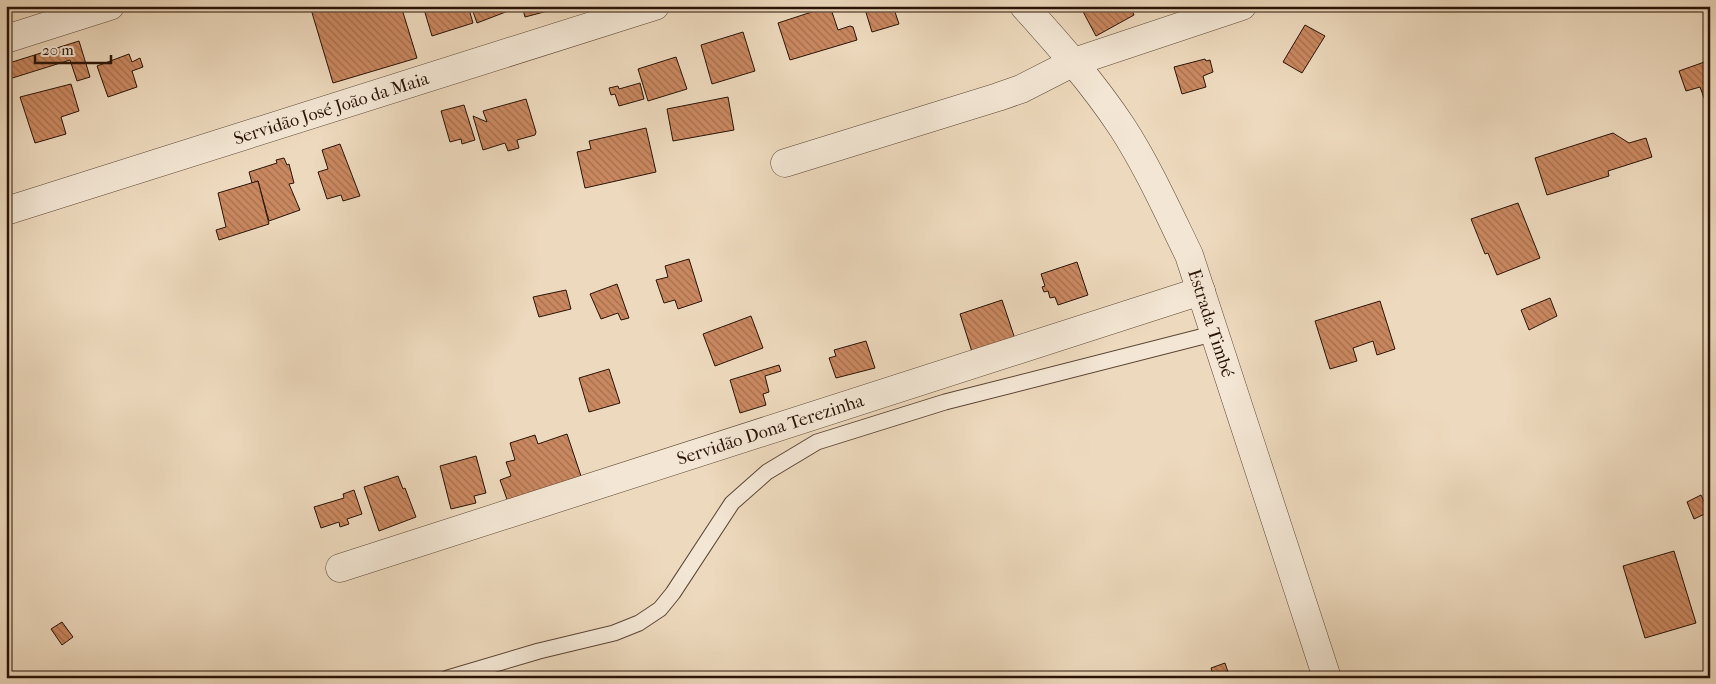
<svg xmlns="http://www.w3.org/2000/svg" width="1716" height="684" font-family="'IM FELL French Canon',serif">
<defs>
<pattern id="building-back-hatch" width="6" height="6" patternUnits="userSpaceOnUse" patternTransform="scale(1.25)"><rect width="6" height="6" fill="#ca8860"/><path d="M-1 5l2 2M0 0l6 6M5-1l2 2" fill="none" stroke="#a46e4d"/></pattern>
</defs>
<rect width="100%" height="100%" fill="#edd9bd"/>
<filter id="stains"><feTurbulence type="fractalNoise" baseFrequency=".004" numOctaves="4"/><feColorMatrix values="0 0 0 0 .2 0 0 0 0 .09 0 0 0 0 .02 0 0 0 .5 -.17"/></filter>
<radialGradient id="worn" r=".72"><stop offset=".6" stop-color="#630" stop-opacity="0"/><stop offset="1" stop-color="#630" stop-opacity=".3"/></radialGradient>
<g fill="url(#building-back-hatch)" stroke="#2a1407">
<polygon points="310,6 401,6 417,58 333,83"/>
<polygon points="423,6 468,6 473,23 432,36"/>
<polygon points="471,6 515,6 516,8 477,23"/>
<polygon points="522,6 558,6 559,8 525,17"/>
<polygon points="830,6 838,30 850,26 853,27 857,40 790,60 778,23"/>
<polygon points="864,6 893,6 899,24 872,32"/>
<polygon points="1080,6 1130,6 1134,15 1096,36"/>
<polygon points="1305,25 1325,36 1302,73 1283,62"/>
<polygon points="743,32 755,71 712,84 701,45"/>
<polygon points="79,41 90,77 77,81 70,60 6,80 6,64"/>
<polygon points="129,54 132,62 140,58 143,67 132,71 137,87 108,97 97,66"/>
<polygon points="676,57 687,89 648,101 638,69"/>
<polygon points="1205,59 1206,61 1210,60 1213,72 1203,76 1206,87 1182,94 1174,67"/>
<polygon points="1710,60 1710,114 1700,87 1686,91 1679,71"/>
<polygon points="640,83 644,99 619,106 615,94 611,95 609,88 618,86 619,89"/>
<polygon points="71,84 79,111 61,117 66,134 35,143 20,97"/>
<polygon points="728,97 734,130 673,141 667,109"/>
<polygon points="526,99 536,132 535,135 517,140 519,148 508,151 505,143 483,150 473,116 487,122 483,111"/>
<polygon points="464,105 475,140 462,144 461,139 450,142 441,111"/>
<polygon points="646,128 656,172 585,188 577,152 591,149 589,141"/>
<polygon points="1613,133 1629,143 1646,138 1652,157 1608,171 1609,176 1547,195 1535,158"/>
<polygon points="340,144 360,196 343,201 341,195 327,199 318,172 328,169 322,150"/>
<polygon points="284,158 287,165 289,164 294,183 289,184 300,210 269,221 258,181 252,183 249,172 277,163 276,160"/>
<polygon points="258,181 269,224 219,240 216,230 226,227 218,193"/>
<polygon points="1518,203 1540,258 1497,275 1488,253 1485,254 1471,219"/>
<polygon points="689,259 702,301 678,309 675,300 664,303 656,280 668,277 665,266"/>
<polygon points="1077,262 1088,295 1058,305 1055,297 1050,298 1048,291 1044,292 1042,287 1045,286 1041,274"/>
<polygon points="617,284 629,318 621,320 618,313 601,319 590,294"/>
<polygon points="566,290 571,309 539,317 533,297"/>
<polygon points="1550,298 1557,316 1529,330 1521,310"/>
<polygon points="1002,300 1016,342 973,355 960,314"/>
<polygon points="1380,301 1395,349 1377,355 1373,341 1353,348 1357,361 1330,369 1315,321"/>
<polygon points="751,316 763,348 715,366 703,334"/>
<polygon points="866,341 875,368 836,378 829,358 836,356 834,350"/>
<polygon points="779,365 781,371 765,376 769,392 763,394 766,405 740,413 730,380"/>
<polygon points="609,369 620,403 589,412 579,378"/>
<polygon points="567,434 584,485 509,505 500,480 511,476 506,462 515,460 510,443 535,435 538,444"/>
<polygon points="476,456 486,493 474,496 476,503 451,509 440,466"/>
<polygon points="398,476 403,489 405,488 416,517 379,531 364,487"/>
<polygon points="354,490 362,514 347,519 349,524 340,527 339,522 321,528 314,507 344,498 343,494"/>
<polygon points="1701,495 1709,512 1694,519 1687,502"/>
<polygon points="1674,551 1696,623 1645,638 1623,566"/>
<polygon points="62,622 73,637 62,645 51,629"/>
<polygon points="1225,663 1229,675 1214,678 1211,668"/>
<polygon points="1253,672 1256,678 1237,678"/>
</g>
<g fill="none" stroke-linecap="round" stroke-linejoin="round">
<g stroke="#5b4534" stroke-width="17">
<polyline id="lane" points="448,678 539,651 614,633 639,623 660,609 673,593 732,503 767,472 817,442 945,402 1216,333"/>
</g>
<g stroke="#5b4534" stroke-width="29">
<g id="street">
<path id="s1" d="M1024,6c35,39 69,77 98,121 26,40 46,85 67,128l138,423"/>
<polyline points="6,39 110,6"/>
<polyline points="785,163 998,97 1021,89 1074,62 1242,6"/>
<path id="s2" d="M6,211l649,-205"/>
<path id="s3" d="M340,568l861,-277"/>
</g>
</g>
<use href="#lane" stroke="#f3e6d4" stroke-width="15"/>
<use href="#street" stroke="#f3e6d4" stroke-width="28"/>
</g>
<g text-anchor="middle" stroke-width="5" stroke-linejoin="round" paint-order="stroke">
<g font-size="18" fill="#2a1407" stroke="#f3e6d4">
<text dy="6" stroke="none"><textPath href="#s2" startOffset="341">Servidão José João da Maia</textPath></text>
<text dy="6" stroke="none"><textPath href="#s1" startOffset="372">Estrada Timbé</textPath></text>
<text dy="6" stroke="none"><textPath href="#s3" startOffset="452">Servidão Dona Terezinha</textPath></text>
</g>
</g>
<rect width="1716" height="684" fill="none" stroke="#edd9bd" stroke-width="25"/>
<rect x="8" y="8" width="1701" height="669" fill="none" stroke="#2a1407" stroke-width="2.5"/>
<rect x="12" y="12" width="1691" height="659" fill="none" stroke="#2a1407"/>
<path d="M35 55v8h76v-8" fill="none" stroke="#2a1407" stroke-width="2.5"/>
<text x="42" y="55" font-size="15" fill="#2a1407" stroke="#f3e6d4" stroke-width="4" paint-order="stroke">20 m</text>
<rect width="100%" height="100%" filter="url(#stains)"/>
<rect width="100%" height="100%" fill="url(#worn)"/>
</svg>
